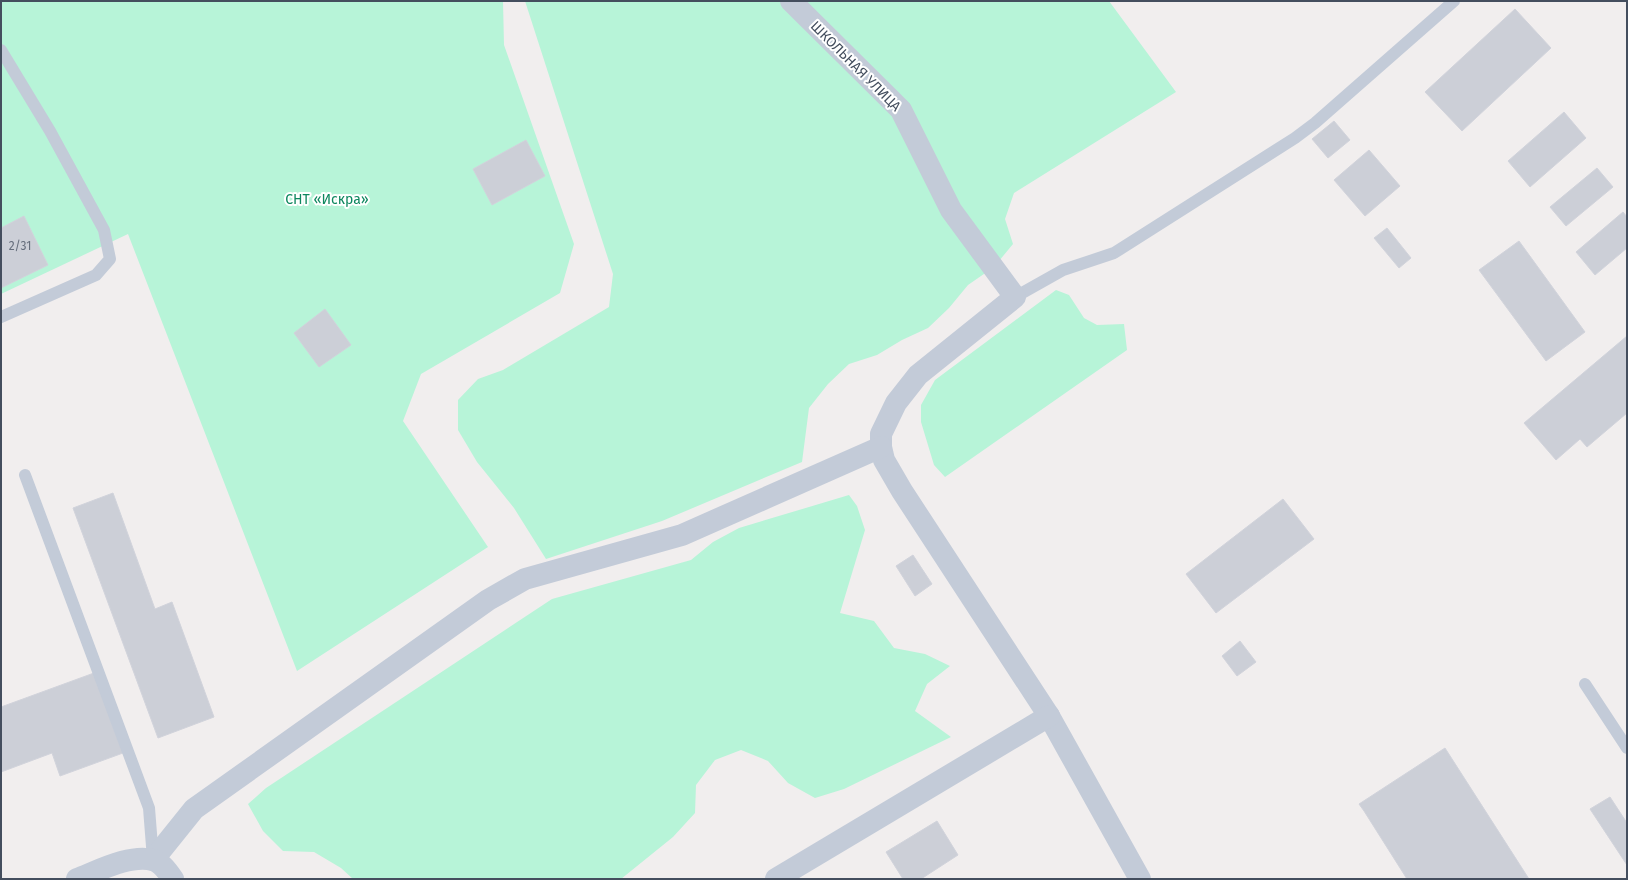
<svg xmlns="http://www.w3.org/2000/svg" width="1628" height="880" font-family="'Fira Sans',sans-serif">
<rect width="100%" height="100%" fill="#f1eeee"/>
<g fill="#b7f4d8">
<polygon points="1,1 503,1 504,45 574,244 560,293 421,374 403,421 488,547 297,671 128,234 1,294"/>
<polygon points="525,1 1109,1 1176,92 1014,193 1005,219 1013,244 994,267 968,285 949,308 928,328 902,340 877,355 849,364 828,384 809,408 802,462 662,521 546,559 514,508 477,462 458,430 458,400 478,379 503,370 609,307 613,274"/>
<polygon points="1056,290 1069,295 1084,318 1097,325 1124,324 1127,350 945,477 934,465 921,422 921,405 935,380"/>
<polygon points="849,495 857,506 865,530 840,613 874,621 894,648 925,654 950,666 927,684 915,711 951,737 844,789 815,798 788,783 768,761 741,750 715,760 696,785 695,813 673,837 621,879 353,879 341,868 314,852 283,851 263,831 248,804 266,788 552,599 691,560 713,542 739,528"/>
</g>
<g fill="#cccfd7" stroke="#d1d3db">
<polygon points="1515,9 1551,48 1462,131 1425,92"/>
<polygon points="1564,112 1586,138 1530,187 1508,161"/>
<polygon points="1334,121 1350,140 1328,158 1312,139"/>
<polygon points="526,140 545,176 492,205 473,169"/>
<polygon points="1369,150 1400,186 1365,216 1334,180"/>
<polygon points="1597,168 1613,187 1566,226 1550,207"/>
<polygon points="1623,212 1627,217 1627,248 1595,275 1576,252"/>
<polygon points="24,216 48,265 1,288 1,228"/>
<polygon points="1387,228 1411,258 1399,268 1374,238"/>
<polygon points="1519,241 1585,332 1546,361 1479,270"/>
<polygon points="325,309 351,345 319,367 294,333"/>
<polygon points="1627,336 1627,413 1587,447 1580,439 1556,460 1524,423"/>
<polygon points="113,493 155,609 172,602 214,717 158,738 73,508"/>
<polygon points="1283,499 1314,539 1216,613 1186,574"/>
<polygon points="913,555 932,584 915,596 896,566"/>
<polygon points="1240,641 1256,662 1237,676 1222,656"/>
<polygon points="94,673 123,753 60,776 52,753 1,772 1,707"/>
<polygon points="1445,748 1529,879 1407,879 1364,811 1359,804"/>
<polygon points="1610,797 1627,823 1627,865 1590,809"/>
<polygon points="937,821 958,855 921,879 903,879 886,852"/>
</g>
<g fill="none" stroke-linecap="round" stroke-linejoin="round">
<g stroke="#c3cbd8" stroke-width="12">
<polyline points="1,50 50,131 104,230 110,259 96,275 1,317"/>
<polyline points="1015,297 1063,270 1114,253 1295,138 1315,123 1454,1"/>
<polyline points="25,475 149,808 153,859"/>
<polyline points="1585,684 1627,748"/>
</g>
<g stroke="#c3cbd8" stroke-width="22">
<polyline points="791,1 901,110 951,210 1015,297 918,375 896,403 881,434 881,447 884,460 902,491 1049,716 1140,879"/>
<polyline points="153,860 194,809 488,600 525,579 682,535 881,447"/>
<path d="M77,879c21,-8 53,-25 76,-19 8,2 15,12 20,19"/>
<polyline points="776,879 1049,716"/>
</g>
</g>
<g text-anchor="middle" stroke-width="4" stroke-linejoin="round" paint-order="stroke">
<g font-size="12" fill="#666e7c">
<text x="20" y="250">2/31</text>
</g>
<g font-size="14" fill="#444e5e" stroke="#fff">
<text transform="translate(856 66) rotate(45)" y="5">ШКОЛЬНАЯ УЛИЦА</text>
</g>
<g font-size="14" fill="#0d875e" stroke="#fff">
<text x="327" y="204">СНТ «Искра»</text>
</g>
</g>
<rect width="1628" height="880" fill="none" stroke="#444e5e" stroke-width="4"/>
</svg>
